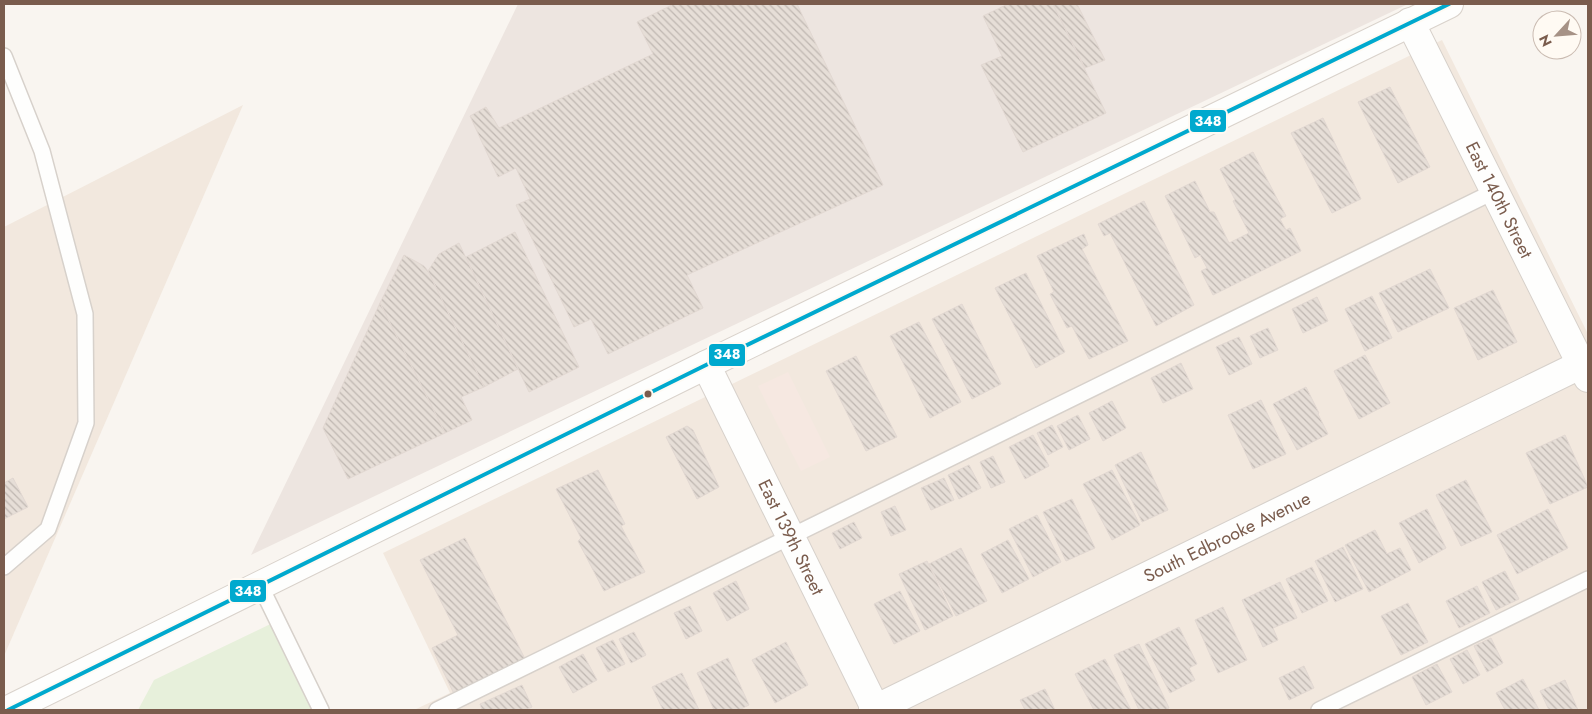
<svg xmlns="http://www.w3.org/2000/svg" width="1592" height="714" font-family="Jost,sans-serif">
<defs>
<pattern id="building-back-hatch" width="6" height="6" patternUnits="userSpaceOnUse" patternTransform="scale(1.25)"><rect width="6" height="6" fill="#e6ded7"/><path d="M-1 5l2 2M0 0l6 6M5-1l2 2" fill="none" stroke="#bfb7b1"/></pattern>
</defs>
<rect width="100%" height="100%" fill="#f9f5f0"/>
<g fill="#f2e8de">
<polygon points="1442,40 1588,334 1588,710 414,710 450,693 383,553"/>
<polygon points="243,105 4,656 4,227"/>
</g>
<polygon fill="#f6e8e1" points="788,372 830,457 801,471 758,386"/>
<polygon fill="#ede5e0" points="518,4 1408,4 251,555"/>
<polygon fill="#e7f0db" points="285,617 329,710 138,710 154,680"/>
<g fill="url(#building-back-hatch)" stroke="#e2d8d2">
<polygon points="674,4 797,4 883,185 687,275 703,308 608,354 591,319 574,327 516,205 530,199 516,168 498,177 470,116 486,107 499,128 653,54 637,22"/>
<polygon points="1008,4 1053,4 1106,113 1023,152 981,65 1002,56 983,16"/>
<polygon points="1053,4 1077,4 1105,60 1085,68"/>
<polygon points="1390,87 1430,167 1398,183 1358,102"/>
<polygon points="1323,118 1361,199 1332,213 1291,133"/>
<polygon points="1253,152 1286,216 1280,219 1286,230 1290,228 1301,251 1213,295 1201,271 1207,268 1200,255 1195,258 1165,196 1195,181 1210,212 1214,212 1229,243 1249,233 1233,201 1235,200 1220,169"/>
<polygon points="1144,201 1194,305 1156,326 1110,233 1104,236 1098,224"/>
<polygon points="515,232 579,367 529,392 466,257"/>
<polygon points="1084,234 1088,245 1082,249 1128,341 1089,359 1072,326 1067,328 1050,294 1054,292 1037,256"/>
<polygon points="459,243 518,369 484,387 428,271 439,254"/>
<polygon points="404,255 424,266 428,271 484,387 461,397 472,420 445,433 380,303"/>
<polygon points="1430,269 1449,308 1398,332 1379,293"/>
<polygon points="1026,273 1065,352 1036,368 995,288"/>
<polygon points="1493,290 1517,342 1478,360 1454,308"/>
<polygon points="1372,296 1392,338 1365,351 1345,309"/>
<polygon points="1317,297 1328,321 1303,333 1292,309"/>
<polygon points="380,303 445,433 348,479 323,428"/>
<polygon points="962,304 1001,384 972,399 932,319"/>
<polygon points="919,322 961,402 930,418 890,336"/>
<polygon points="1268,328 1278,350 1260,358 1250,336"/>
<polygon points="1239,337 1252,364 1229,375 1216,347"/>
<polygon points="1365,355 1390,403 1359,419 1334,371"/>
<polygon points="856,356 897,437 866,451 826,371"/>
<polygon points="1181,363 1193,389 1163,403 1151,378"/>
<polygon points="1306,387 1319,413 1318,414 1328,434 1297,450 1273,404"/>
<polygon points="1261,400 1286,454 1253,469 1228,415"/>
<polygon points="1112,401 1126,428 1103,441 1089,413"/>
<polygon points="1078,415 1090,439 1069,450 1057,426"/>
<polygon points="1052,425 1063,447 1048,455 1037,433"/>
<polygon points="687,426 693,430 719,487 697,499 666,437"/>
<polygon points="1033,435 1049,466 1025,479 1009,447"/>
<polygon points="1565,435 1588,487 1550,504 1526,453"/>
<polygon points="1141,452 1168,510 1142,522 1115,465"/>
<polygon points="993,456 1005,482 991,488 980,462"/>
<polygon points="969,465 981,488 959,499 948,475"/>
<polygon points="598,470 625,524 621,526 645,572 604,591 578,541 581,538 556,489"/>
<polygon points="1112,470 1140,525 1112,540 1083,484"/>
<polygon points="13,478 28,507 4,519 4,483"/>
<polygon points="944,478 954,500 931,510 921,488"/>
<polygon points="1466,480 1492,532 1461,546 1436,495"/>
<polygon points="1072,499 1095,548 1066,561 1043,512"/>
<polygon points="895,506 906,530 891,536 881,512"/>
<polygon points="1427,509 1446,548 1419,563 1399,523"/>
<polygon points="1548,509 1568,548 1517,574 1497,535"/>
<polygon points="1037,515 1061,562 1033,577 1009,529"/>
<polygon points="854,522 862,538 840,549 832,533"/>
<polygon points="1375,530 1387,554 1400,548 1411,570 1369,592 1345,545"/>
<polygon points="465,538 527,663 456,698 432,648 458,635 420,560"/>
<polygon points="1008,540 1029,579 1002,593 981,554"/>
<polygon points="1343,547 1363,589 1335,602 1315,561"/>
<polygon points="961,548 987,601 956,616 929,564"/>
<polygon points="927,561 953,616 925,630 899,574"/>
<polygon points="1312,567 1328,601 1302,613 1286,579"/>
<polygon points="1505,571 1519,599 1496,610 1482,582"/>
<polygon points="736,581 749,609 727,621 713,593"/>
<polygon points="1280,582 1297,618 1273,628 1278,640 1263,647 1242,600"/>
<polygon points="1477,586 1490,613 1459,628 1446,601"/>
<polygon points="900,591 920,631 894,644 874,604"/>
<polygon points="1408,603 1428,642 1401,655 1381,616"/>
<polygon points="690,606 702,631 686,639 674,613"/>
<polygon points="1223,607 1247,660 1218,673 1195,620"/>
<polygon points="1179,627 1197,664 1189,668 1195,680 1170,693 1145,644"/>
<polygon points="634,632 646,655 631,663 619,639"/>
<polygon points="1491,638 1503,663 1487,672 1474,646"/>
<polygon points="613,640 625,664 608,672 596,648"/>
<polygon points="786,642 808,685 775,703 752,660"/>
<polygon points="1139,644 1169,708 1164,710 1139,710 1114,655"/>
<polygon points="1467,650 1480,675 1463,684 1450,659"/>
<polygon points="583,654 597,680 573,693 559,667"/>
<polygon points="728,658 749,705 739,710 714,710 697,673"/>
<polygon points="1105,659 1131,710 1094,710 1075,674"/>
<polygon points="1437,664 1452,692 1426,705 1412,677"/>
<polygon points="1304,666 1314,688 1289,700 1279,678"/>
<polygon points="682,673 699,710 663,710 652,687"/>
<polygon points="1523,679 1539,710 1505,710 1496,693"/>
<polygon points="1565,680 1578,710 1549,710 1540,691"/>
<polygon points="522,685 532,707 525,710 482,710 480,704"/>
<polygon points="1045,689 1055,710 1025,710 1020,700"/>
</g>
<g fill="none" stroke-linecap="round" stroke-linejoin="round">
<g stroke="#d7d1cb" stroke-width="18">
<g id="service">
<polyline points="4,56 42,151 85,314 86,423 48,529 4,567"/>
<polyline points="260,585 321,710"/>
<polyline points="437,710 1495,191"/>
<polyline points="1319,710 1588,579"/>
</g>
</g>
<g stroke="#d7d1cb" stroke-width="30">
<g id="minor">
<path id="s1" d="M1410,22l178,356"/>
<path id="s2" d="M706,365l170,345"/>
<path id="s3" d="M873,710l709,-346"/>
</g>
</g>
<g stroke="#d9d2cb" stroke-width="30">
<polyline id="secondary" points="8,710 706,365 1449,4"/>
</g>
<use href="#service" stroke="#fefefd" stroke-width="15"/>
<use href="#minor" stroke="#fefefd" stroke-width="28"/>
<use href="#secondary" stroke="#fefefd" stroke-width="28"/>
<g stroke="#fffaf3" stroke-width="8">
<polyline id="bus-1" points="8,710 706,365 1449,4"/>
</g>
<use href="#bus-1" stroke="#00a9ce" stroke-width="4"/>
</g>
<circle fill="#7a5c4d" stroke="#fffaf3" stroke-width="2" cx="648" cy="394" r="4.5"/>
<g text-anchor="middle" stroke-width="4" stroke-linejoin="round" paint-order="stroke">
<g font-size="18" fill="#7a5c4d" stroke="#fffaf3">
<text dy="6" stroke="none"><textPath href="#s1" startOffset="199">East 140th Street</textPath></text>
<text dy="6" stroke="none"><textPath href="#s3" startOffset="394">South Edbrooke Avenue</textPath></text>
<text dy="6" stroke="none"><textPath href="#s2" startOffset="192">East 139th Street</textPath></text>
</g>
</g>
<g stroke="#fffaf3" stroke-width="2">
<rect x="1189" y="109" width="38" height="24" rx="5" fill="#00a9ce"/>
<rect x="708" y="343" width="38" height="24" rx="5" fill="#00a9ce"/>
<rect x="229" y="579" width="38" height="24" rx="5" fill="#00a9ce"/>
</g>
<g font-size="14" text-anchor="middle" font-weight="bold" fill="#fff">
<text x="1208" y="126">348</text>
<text x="727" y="359">348</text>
<text x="248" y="596">348</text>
</g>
<rect width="1592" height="714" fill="none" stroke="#7a5c4d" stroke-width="10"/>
<g transform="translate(1557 35) rotate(244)"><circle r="24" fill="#fffaf3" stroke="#cabbb1"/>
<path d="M0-4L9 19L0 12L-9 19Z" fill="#a69286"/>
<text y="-8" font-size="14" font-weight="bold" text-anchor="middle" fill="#7a5c4d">N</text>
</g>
</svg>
